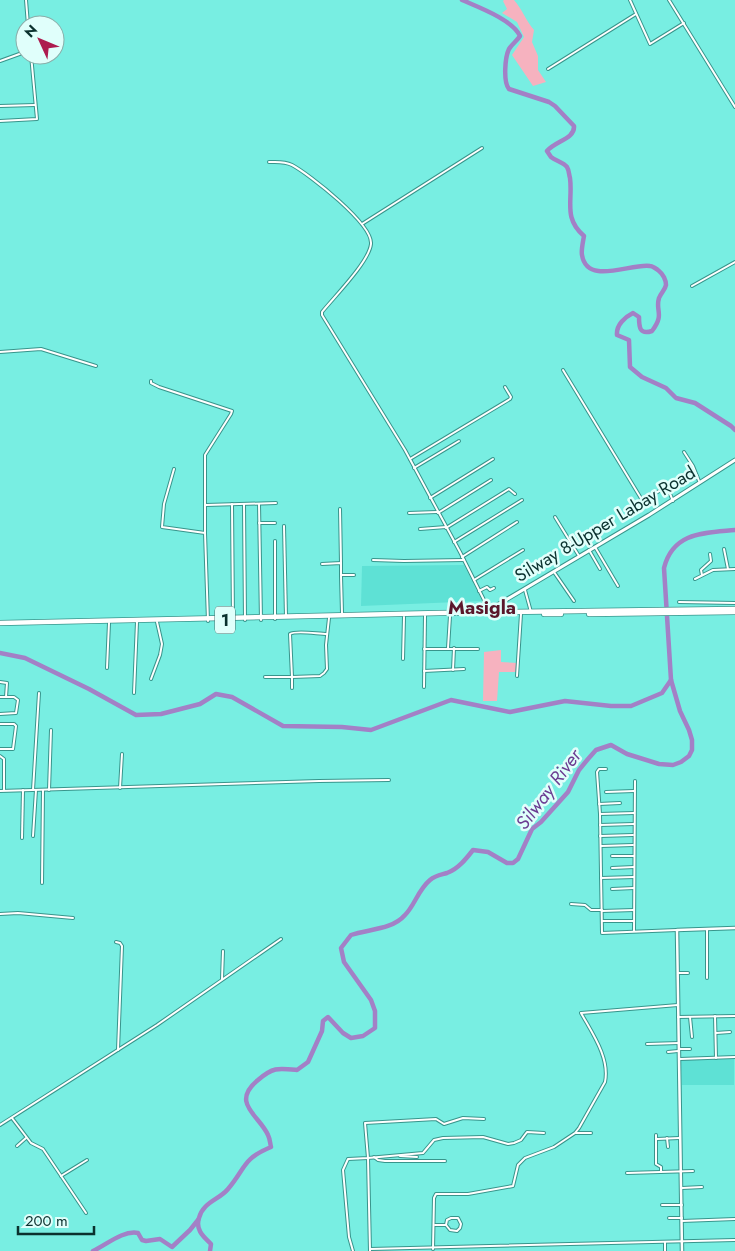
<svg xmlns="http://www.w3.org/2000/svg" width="735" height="1251" font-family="Jost,sans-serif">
<rect width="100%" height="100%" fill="#78eee2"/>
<g fill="#5ee1d5">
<polygon points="464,565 482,601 361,606 362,566"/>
<polygon points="734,1059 734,1085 682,1085 681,1060"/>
</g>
<g fill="#f6b2bf">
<path d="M504,0h10c8,9 12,21 20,30l-2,12 6,14v14l8,12 -13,4 -21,-31 12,-18 -7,-15 -15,-9 5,-4 -4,-8z"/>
<polygon points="501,650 501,662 518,663 518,672 499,672 497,701 483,701 484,652"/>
</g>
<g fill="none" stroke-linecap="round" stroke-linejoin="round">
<g stroke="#a380c6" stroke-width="4.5">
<path d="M462,0c16,7 51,20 58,36 -3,5 -8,8 -11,13 -4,8 -6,33 0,40l40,13 6,4 19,20c1,13 -19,15 -27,25l4,6c5,4 12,5 16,10 2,3 2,8 3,11 3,23 -7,40 14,58 -1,6 -3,14 -2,19 5,31 49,8 68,11 2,0 7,3 9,5 4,3 7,9 7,14 -1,5 -5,8 -7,13 -4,13 6,16 -7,33 -12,4 -13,-3 -13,-14l-6,-4c-8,4 -17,12 -16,22l12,5 1,27 12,10 24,11 10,10 19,5 36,23 4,4"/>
<polyline points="0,653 25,658 89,689 136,715 161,714 200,704 216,694 232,697 283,726 342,727 371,730 451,700 510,712 565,701 611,706 631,706 662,693 671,680"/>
<path d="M93,1251c13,-6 30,-21 45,-18l4,7 4,1 14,-2 12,8 18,-17 8,-10"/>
<path d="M210,1251l1,-7c-7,-7 -16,-14 -12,-26 4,-16 20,-18 29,-29 18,-21 14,-30 43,-42 -1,-4 -1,-8 -3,-12 -9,-20 -38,-32 -10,-55 15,-13 20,-12 39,-10l11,-8 14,-31 1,-10 5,-4 15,16 8,5 12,-2 12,-8v-17l-4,-11 -27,-38 -3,-14 10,-13c17,-6 41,-5 54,-20 10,-10 13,-25 25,-35 6,-5 10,-5 17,-7 11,-4 19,-14 26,-23l15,2 19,11h6l5,-4 14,-30 9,-7 27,-30 11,-22 9,-11 8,-9 15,-5 16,9 32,10 14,1 8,-3 8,-6 3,-6v-10l-3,-10 -9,-19 -9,-31 -7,-112c9,-36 40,-35 71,-38"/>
</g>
<g stroke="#38948b" stroke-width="4">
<g id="minor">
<polyline points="26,0 28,25"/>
<polyline points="630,0 650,44 684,23"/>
<polyline points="669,0 735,107"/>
<polyline points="0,61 25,52"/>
<polyline points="548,69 636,14"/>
<polyline points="0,106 35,105"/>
<polyline points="0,121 37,119 31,55"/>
<path d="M269,162c8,0 15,-1 23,3 17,9 81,59 79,79 -2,18 -37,53 -49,68v3l83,135 55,102 30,60"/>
<polyline points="362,224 482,148"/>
<polyline points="692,286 735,262"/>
<polyline points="0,352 41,349 96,366"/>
<polyline points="563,370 642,500"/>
<polyline points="151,381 151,383 159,387 232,411 231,414 205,455 205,533"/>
<polyline points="684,452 693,466 699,481"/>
<polyline points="410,459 510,399 511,397 505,387"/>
<polyline points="414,468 459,441"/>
<polyline points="174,469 164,504 162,527 205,533 208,621"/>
<polyline points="430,498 493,459"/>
<polyline points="232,504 233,620"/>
<polyline points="244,504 245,620"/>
<polyline points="259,504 261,620"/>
<polyline points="206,505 276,503"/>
<polyline points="629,507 665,488 668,489 673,501"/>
<polyline points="340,509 341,563"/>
<polyline points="409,513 437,512"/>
<polyline points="438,513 491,480"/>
<polyline points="555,517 579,556"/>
<polyline points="259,523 275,523"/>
<polyline points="284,526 286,617"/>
<polyline points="446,528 509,489 515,494"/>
<polyline points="420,529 446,527"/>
<polyline points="275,541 275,619"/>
<polyline points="454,542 522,500"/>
<polyline points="595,547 618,586"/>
<polyline points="724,549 728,569"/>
<polyline points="589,550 600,569"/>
<polyline points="462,557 517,522"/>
<polyline points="373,560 404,561 464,560"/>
<polyline points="322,564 341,563 341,575 354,575"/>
<polyline points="554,572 574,601"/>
<polyline points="702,575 701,570 711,561 710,554"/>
<polyline points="341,576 342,613"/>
<polyline points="695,579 713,570 735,569"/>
<polyline points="474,580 523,550"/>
<polyline points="525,590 531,612"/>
<polyline points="479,591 487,587 490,590 494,588"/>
<polyline points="679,602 735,603"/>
<path d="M327,634c-9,0 -31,-4 -37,0l2,43 28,-1 4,-3 3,-4 -1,-24 3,-27"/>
<polyline points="448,648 450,616"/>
<polyline points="424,649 478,649"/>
<polyline points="403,659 404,617"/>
<polyline points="107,668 109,623"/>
<polyline points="453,670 454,648"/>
<polyline points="424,671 464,669"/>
<polyline points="517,676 521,614"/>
<polyline points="265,677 292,677 292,688"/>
<polyline points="151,679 160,655 162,644 157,622"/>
<polyline points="0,682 7,683 6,697"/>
<polyline points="424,687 425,616"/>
<polyline points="134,693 137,622"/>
<polyline points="0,697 14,697 18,700 16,713 0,714"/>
<polyline points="0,724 14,724 16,726 13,749 0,749"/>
<polyline points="0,756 4,759 4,790"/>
<polyline points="606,769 599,769 597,772 600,814 602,933 677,930"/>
<polyline points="120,788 122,754"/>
<polyline points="33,790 39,693"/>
<polyline points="49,790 51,730"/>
<polyline points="0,791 319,781 389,780"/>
<polyline points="606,792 634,791"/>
<polyline points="599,804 620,803"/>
<polyline points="600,814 634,813"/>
<polyline points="600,825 634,824"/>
<polyline points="33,836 36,790"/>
<polyline points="600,836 633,835"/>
<polyline points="22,838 23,790"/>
<polyline points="601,846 633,845"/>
<polyline points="612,856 634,856"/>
<polyline points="612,868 634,867"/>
<polyline points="601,878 634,877"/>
<polyline points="42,883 43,790"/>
<polyline points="612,889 634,888"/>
<polyline points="571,904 585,905 591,910 602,910"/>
<polyline points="602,911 634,910"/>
<polyline points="0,914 18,913 73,918"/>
<polyline points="602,921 634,921"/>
<polyline points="707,930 707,978"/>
<polyline points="634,931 635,781"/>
<polyline points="116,942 120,943 122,946 118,1050"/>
<polyline points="678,973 688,973"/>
<polyline points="222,979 223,951"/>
<polyline points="715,1016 716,1058"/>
<polyline points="678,1017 735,1016"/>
<polyline points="690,1017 692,1037"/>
<polyline points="716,1033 730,1032"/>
<polyline points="647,1044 679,1043"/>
<polyline points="679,1049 690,1049"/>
<polyline points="668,1052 678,1051"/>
<polyline points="680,1059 735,1057"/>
<polyline points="12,1118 31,1143 43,1149 86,1213"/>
<polyline points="0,1125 157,1025 281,939"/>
<polyline points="576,1133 591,1133"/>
<polyline points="656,1135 656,1164 661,1167 661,1172"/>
<polyline points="667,1138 668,1147"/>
<polyline points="657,1139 679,1138"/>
<polyline points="17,1146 26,1138"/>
<polyline points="400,1156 417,1157"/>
<polyline points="374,1157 378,1160 385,1161 445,1161"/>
<polyline points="627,1173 693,1171"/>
<polyline points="61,1176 87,1160"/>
<polyline points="682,1188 702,1187"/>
<polyline points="662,1205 682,1205"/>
<polyline points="669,1218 682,1218"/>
<polyline points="682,1221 735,1219"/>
<polyline points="435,1225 446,1225 450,1230 457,1231 460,1228 461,1224 458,1218 451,1218 447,1220 446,1225"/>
<polyline points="665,1242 665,1251"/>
<polyline points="370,1249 735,1240"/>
<path d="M433,1249l1,-51 2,-4h32l45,-8 5,-21 7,-7 29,-11 21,-14 4,-5 26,-46c5,-24 -13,-49 -24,-69l97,-8"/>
<polyline points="353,1251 349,1237 343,1170 348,1159 368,1158 365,1123 436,1119 444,1124 463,1118 484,1119"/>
<polyline points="370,1251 368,1158 423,1153 434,1140 443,1138 483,1137 508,1144 514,1143 521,1140 527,1132 544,1133"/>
</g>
</g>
<g stroke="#38948b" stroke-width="4.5">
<polyline id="tertiary" points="682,1251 677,930 735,928"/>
</g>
<g stroke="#38948b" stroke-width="5">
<polyline id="secondary" points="490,615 490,611 494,607 649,515 735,460"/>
</g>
<g stroke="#38948b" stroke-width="6">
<g id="trunk">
<polyline points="544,614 561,614"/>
<polyline points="589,614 735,612"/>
<polyline points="0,623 439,613 735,609"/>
</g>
</g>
<use href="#minor" stroke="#fff" stroke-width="2"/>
<use href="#tertiary" stroke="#fff" stroke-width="2.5"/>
<use href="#secondary" stroke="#fff" stroke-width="3"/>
<use href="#trunk" stroke="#fff" stroke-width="4.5"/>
</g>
<g text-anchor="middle" stroke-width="5" stroke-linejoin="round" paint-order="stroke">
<rect fill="#e0fffb" stroke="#4a6f6c" stroke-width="1" x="215" y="606.5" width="20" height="27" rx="4"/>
<g font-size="16" font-weight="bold" fill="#0a312e">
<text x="225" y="626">1</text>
</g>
<g font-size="18" fill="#0a312e" stroke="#e0fffb">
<text transform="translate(605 524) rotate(-31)" y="6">Silway 8-Upper Labay Road</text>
</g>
<g font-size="19" font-weight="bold" fill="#5b172b" stroke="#e0fffb">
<text x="482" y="614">Masigla</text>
</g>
<g font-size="19" font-style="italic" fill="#6b3d92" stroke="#e0fffb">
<text transform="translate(548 789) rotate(-53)" y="7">Silway River</text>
</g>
</g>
<g transform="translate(40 40) rotate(314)"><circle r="24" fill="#e0fffb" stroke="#8aada9"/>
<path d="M0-4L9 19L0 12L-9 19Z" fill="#ad1c4f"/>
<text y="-8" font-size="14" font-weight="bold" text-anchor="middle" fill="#0a312e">N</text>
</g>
<path d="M18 1226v8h76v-8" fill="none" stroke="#0a312e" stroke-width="2.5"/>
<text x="25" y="1226" font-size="15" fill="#0a312e" stroke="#e0fffb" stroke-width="4" paint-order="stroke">200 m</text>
</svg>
